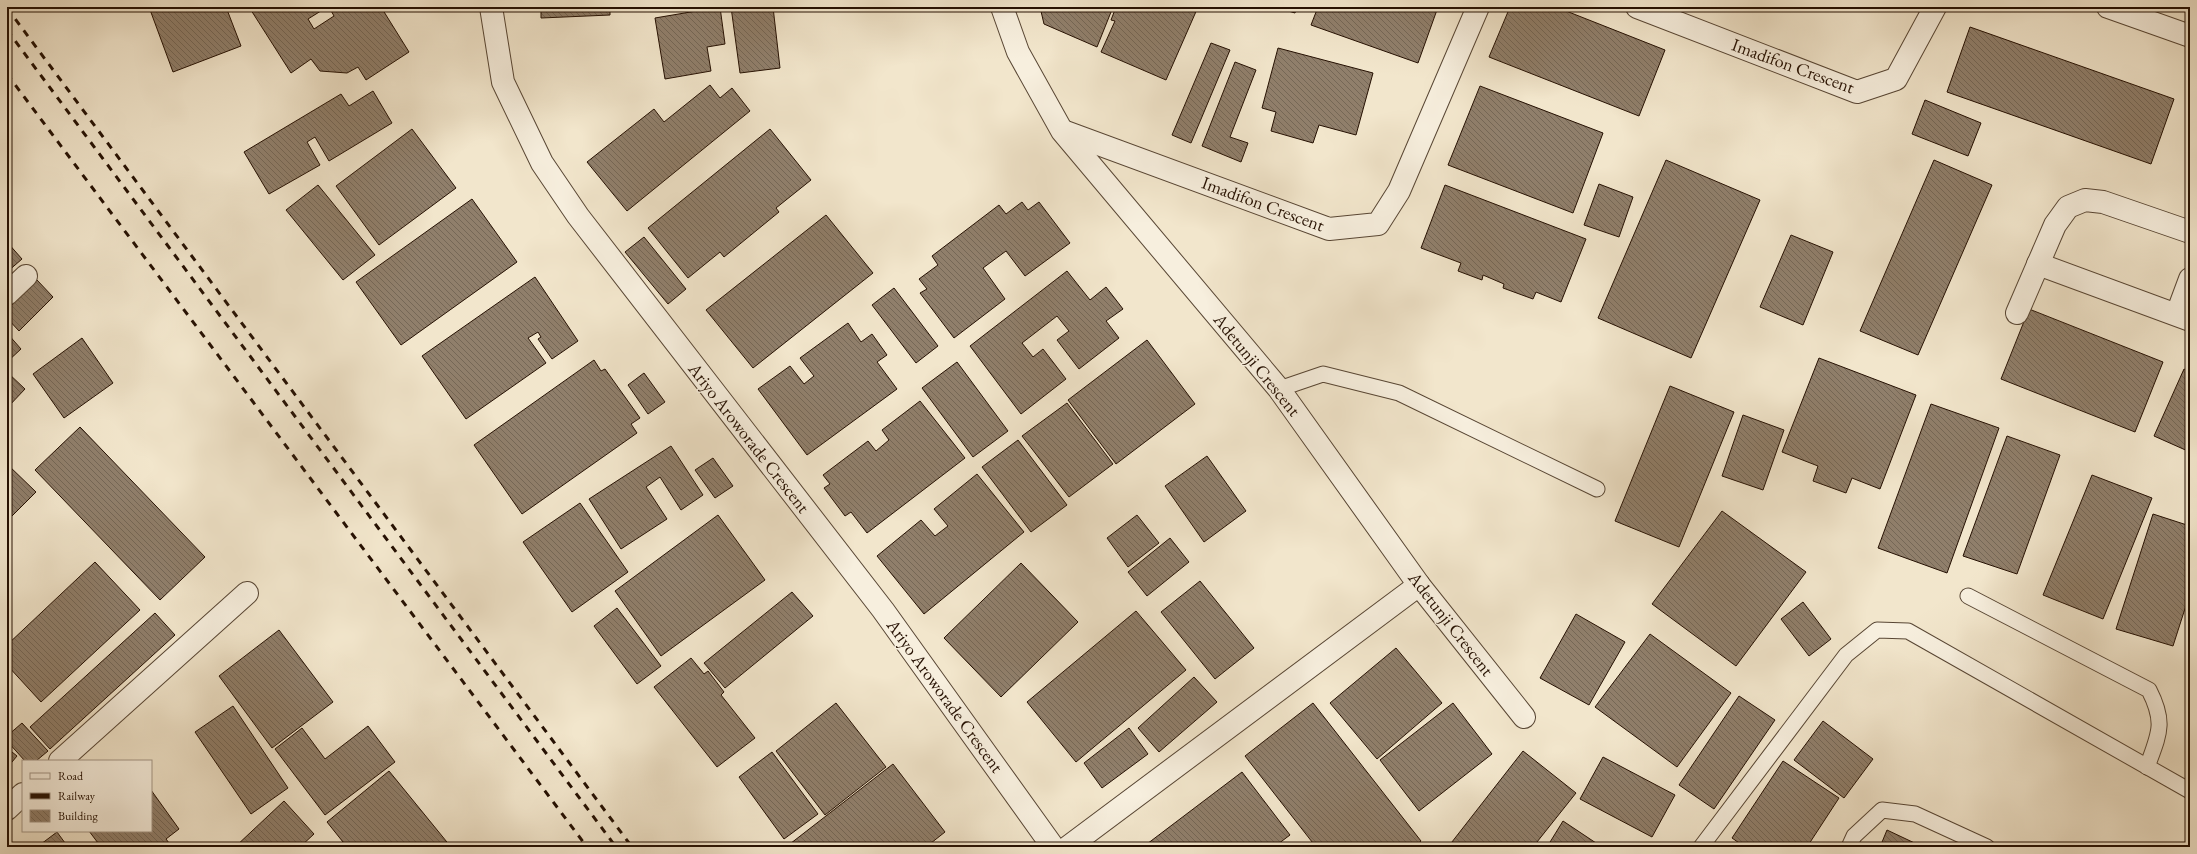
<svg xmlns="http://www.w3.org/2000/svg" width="2197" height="854" font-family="'EB Garamond',serif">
<defs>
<pattern id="building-back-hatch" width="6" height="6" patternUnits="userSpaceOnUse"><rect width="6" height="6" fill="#907f6b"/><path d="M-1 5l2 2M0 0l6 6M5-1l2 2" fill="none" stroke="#756756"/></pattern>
</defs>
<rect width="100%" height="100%" fill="#f2e6cc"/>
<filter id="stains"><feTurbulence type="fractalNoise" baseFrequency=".005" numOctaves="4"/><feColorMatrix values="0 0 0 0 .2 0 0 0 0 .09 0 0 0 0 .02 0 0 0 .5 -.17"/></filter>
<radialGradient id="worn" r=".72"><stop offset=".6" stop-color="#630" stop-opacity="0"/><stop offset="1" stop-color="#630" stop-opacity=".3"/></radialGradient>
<g fill="url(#building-back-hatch)" stroke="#251002">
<polygon points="149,7 226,7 241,46 173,72"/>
<polygon points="249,7 322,7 324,9 308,19 314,29 334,16 329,7 381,7 409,52 366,80 358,67 347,73 320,71 311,59 291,73"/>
<polygon points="541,7 610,7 610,15 541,18"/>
<polygon points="720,7 725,44 707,47 711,71 665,79 655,18"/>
<polygon points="731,7 773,7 780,68 740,73"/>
<polygon points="1040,7 1113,7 1097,47 1044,24"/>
<polygon points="1116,7 1198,7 1166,80 1101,52 1115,21 1111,20"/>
<polygon points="1275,7 1297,7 1295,13"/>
<polygon points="1318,7 1438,7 1418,63 1311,25"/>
<polygon points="1510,7 1556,7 1665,50 1639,116 1489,57"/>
<polygon points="1970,27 2174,99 2151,164 1947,92"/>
<polygon points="1211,43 1230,50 1191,143 1172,135"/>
<polygon points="1278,48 1373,73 1356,135 1319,125 1313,143 1271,131 1276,112 1262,108"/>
<polygon points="1235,62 1256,70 1230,137 1248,143 1241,162 1202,146"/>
<polygon points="710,85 720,98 732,88 750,111 627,211 587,162 654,109 664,122"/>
<polygon points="1480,86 1603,133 1573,213 1448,165"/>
<polygon points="373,91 392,123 329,161 315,137 307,142 320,165 269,194 244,152 341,94 349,106"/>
<polygon points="1925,100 1981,123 1968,156 1912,134"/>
<polygon points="412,129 456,188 379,245 336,186"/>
<polygon points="770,129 811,180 776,208 779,212 724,257 720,252 688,278 648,228"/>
<polygon points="1666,160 1760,200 1691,358 1598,318"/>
<polygon points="1934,160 1992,185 1918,355 1860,331"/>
<polygon points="1599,184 1633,197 1619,237 1584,225"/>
<polygon points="318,185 375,255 343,280 286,210"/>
<polygon points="1445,185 1586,239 1561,302 1536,292 1533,299 1503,288 1504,284 1483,275 1482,280 1458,271 1461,263 1421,248"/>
<polygon points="472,199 517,262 401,345 356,282"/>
<polygon points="1022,202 1028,210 1039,202 1070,243 1025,276 1006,251 983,268 1005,299 954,338 920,293 927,289 919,279 938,265 932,256 999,205 1006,214"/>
<polygon points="826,215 873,273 753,368 706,310"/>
<polygon points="1791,235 1833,252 1803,325 1760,307"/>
<polygon points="644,237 686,289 668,304 625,252"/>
<polygon points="7,242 22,259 7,272"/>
<polygon points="1067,271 1090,300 1106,287 1123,309 1106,321 1119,338 1079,369 1057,340 1069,331 1057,316 1022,343 1033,357 1043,349 1066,379 1021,414 970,346"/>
<polygon points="535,277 578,341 552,359 538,339 541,337 538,332 528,338 546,363 466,419 422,356"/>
<polygon points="37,280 53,297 19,331 7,318 7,310"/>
<polygon points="894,288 938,346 916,363 872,305"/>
<polygon points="2029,309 2163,362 2135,432 2001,379"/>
<polygon points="848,323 861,342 872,334 887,355 877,362 897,389 807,455 758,389 790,366 804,384 814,376 800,358"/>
<polygon points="7,333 21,349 7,362"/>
<polygon points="82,338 113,383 64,418 33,374"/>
<polygon points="1147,340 1195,404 1116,464 1068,400"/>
<polygon points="1819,358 1916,395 1880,489 1852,478 1846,493 1813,481 1818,466 1782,452"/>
<polygon points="594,360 601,371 605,369 640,418 631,424 637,433 522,514 474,445"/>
<polygon points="957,362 1008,431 973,457 922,388"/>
<polygon points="2184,369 2190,372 2190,452 2154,436"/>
<polygon points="7,372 25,389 7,408"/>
<polygon points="644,373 665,402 648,414 628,385"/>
<polygon points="1670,386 1734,412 1679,547 1615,521"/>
<polygon points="920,401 965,458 867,533 851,512 845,516 824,488 830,484 823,475 868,441 876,451 889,440 882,430"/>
<polygon points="1067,403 1113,464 1069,497 1022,436"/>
<polygon points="1931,404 1999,428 1947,573 1878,548"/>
<polygon points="1743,415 1784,430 1763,490 1722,476"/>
<polygon points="80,427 205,557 160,600 35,470"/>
<polygon points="2007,436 2060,455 2017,574 1963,556"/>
<polygon points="1018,440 1067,505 1031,532 982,467"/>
<polygon points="671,446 703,495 681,510 660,477 646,487 667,519 621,549 589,499"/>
<polygon points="1207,456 1246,511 1204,542 1165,486"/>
<polygon points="713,458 733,486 715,498 695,470"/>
<polygon points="7,464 36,492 7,521"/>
<polygon points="977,474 1024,532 924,614 877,556 921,520 935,536 948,526 934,509"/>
<polygon points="2092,475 2152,498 2103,619 2043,595"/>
<polygon points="580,503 628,572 572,612 523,542"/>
<polygon points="1722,511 1806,572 1736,666 1652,604"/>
<polygon points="2153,514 2190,526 2190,593 2173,646 2116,629"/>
<polygon points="718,515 765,580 661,656 615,591"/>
<polygon points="1137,515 1159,543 1128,567 1107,538"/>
<polygon points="1170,538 1189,562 1147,596 1128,572"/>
<polygon points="95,562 140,610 41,702 7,665 7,645"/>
<polygon points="1021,563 1078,622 1001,697 944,638"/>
<polygon points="1200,581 1254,648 1215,679 1161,612"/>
<polygon points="792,592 813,616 725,688 704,663"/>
<polygon points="1803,602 1831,639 1809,656 1781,619"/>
<polygon points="617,608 661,666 637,684 594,626"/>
<polygon points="1136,611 1186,670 1076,762 1027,702"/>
<polygon points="155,613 175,635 50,749 30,727"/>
<polygon points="1576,614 1625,642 1589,705 1540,678"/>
<polygon points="279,630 333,702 272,748 219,676"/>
<polygon points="1650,634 1731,693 1677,767 1595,707"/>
<polygon points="1396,648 1442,703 1377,759 1330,703"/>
<polygon points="691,658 704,674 708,671 724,692 721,695 755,738 717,767 654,687"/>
<polygon points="1194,677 1217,702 1159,752 1138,728"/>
<polygon points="1739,696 1775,720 1714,809 1679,785"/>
<polygon points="836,703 886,767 825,815 776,751"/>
<polygon points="1313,703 1421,841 1414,847 1316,847 1245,756"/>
<polygon points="1453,703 1492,754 1419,811 1380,760"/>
<polygon points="233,706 288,788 251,814 195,732"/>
<polygon points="1823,721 1873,759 1844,798 1794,760"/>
<polygon points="22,723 48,751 36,761 25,761 7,741 7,736"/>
<polygon points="368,726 395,762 325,815 275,749 302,728 325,759"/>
<polygon points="1129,728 1148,754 1102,788 1084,763"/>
<polygon points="7,748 17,756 7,768"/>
<polygon points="1523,751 1576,793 1533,847 1448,847"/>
<polygon points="772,752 818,814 784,839 739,777"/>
<polygon points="1603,757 1675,795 1652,837 1580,799"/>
<polygon points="1783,761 1839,798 1807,847 1745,847 1732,838"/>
<polygon points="893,764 945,832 926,847 786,847"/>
<polygon points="389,771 451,847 347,847 327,822"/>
<polygon points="1242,772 1290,835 1274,847 1143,847"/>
<polygon points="151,790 179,829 166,839 172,847 101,847 89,831 151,831"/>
<polygon points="284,801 314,834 300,847 235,847"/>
<polygon points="1563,821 1602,847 1547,847"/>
<polygon points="1887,830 1923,847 1880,847"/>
<polygon points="57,832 68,847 37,847"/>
</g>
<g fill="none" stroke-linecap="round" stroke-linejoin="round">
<g stroke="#584634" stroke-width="17">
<g id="service">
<polyline points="1279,389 1323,374 1399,393 1597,489"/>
<path d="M1968,596l181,94c17,33 10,44 -2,77"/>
<polyline points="1701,847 1846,655 1877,630 1908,631 2190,791"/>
<polyline points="1849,847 1854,836 1882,810 1915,814 1987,847"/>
</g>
</g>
<g stroke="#584634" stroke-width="24">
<g id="minor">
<polyline points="491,7 503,82 542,163 578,216 883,610 1053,847"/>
<polyline points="1002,7 1018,52 1062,131 1279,389 1419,585 1524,717"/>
<polyline points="1637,7 1857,92 1896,79 1935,7"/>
<polyline points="2108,7 2190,36"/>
<polyline points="1063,131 1329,229 1378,224 1399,191 1478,7"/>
<polyline points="2038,264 2190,320"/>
<polyline points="7,294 26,276"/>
<polyline points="2017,313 2055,225 2068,207 2085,200 2103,202 2190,232"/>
<polyline points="2177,314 2190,279"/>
<polyline points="60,761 247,593"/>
<polyline points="7,809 23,794"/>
<polyline points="1068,847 1419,585"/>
</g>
</g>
<use href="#service" stroke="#f7efde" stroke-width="15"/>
<use href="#minor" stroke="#f7efde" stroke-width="22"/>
<g stroke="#251002" stroke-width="3" stroke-dasharray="7 7" stroke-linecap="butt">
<polyline points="7,8 632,847"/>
<polyline points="7,30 616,847"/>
<polyline points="7,74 587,847"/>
</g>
</g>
<g text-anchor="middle" stroke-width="3" stroke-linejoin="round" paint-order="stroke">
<g font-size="18" fill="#251002" stroke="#f7efde">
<text transform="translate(1793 66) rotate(20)" y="6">Imadifon Crescent</text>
<text transform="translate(1263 204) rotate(20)" y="6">Imadifon Crescent</text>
<text transform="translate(1257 365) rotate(51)" y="6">Adetunji Crescent</text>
<text transform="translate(749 438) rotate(52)" y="6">Ariyo Aroworade Crescent</text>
<text transform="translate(1451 624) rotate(52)" y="6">Adetunji Crescent</text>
<text transform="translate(945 696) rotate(54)" y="6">Ariyo Aroworade Crescent</text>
</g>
</g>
<rect width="2197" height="854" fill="none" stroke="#f2e6cc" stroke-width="24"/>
<rect x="8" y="8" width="2181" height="838" fill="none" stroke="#251002" stroke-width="2"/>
<rect x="12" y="12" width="2173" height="830" fill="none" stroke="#251002"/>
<rect x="22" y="760" width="130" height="72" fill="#f7efde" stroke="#a39686"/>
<rect x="30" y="773" width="20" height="6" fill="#f7efde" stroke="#a39686"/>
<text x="58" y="780" font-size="12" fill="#251002">Road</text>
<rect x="30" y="793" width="20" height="6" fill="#251002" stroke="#a39686"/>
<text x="58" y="800" font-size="12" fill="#251002">Railway</text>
<rect x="30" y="810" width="20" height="12" fill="url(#building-back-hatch)" stroke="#a39686"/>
<text x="58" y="820" font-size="12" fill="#251002">Building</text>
<rect width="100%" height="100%" filter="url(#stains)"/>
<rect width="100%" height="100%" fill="url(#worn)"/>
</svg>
